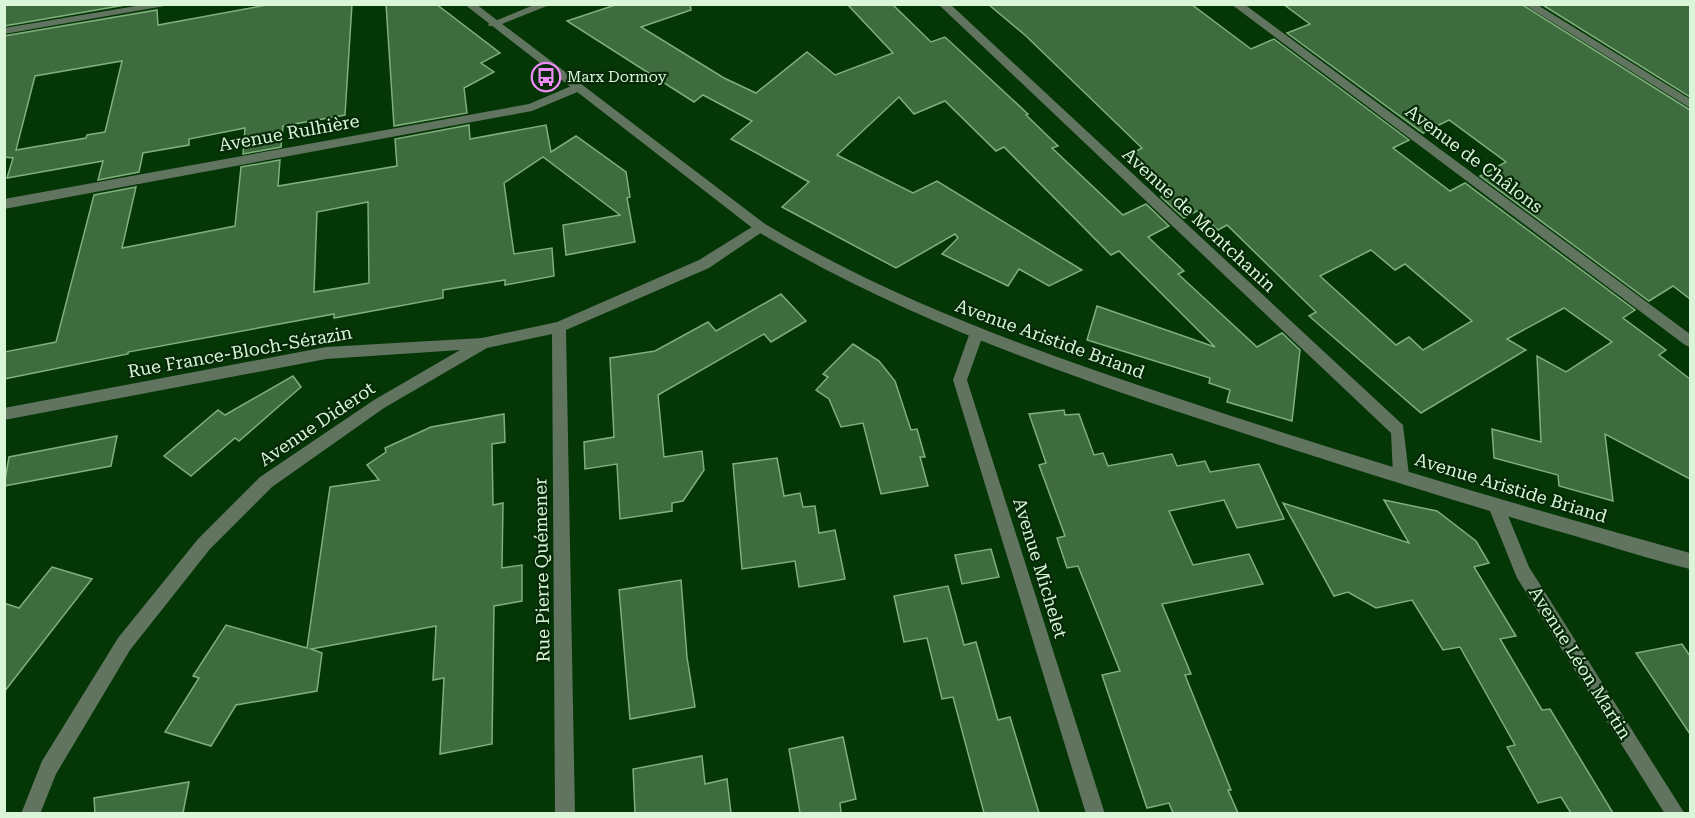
<svg xmlns="http://www.w3.org/2000/svg" width="1695" height="818" font-family="'Roboto Serif',serif">
<rect width="100%" height="100%" fill="#043606"/>
<g fill="#3f6c3e" stroke="#7eaf7c" stroke-width="1.5" fill-rule="evenodd">
<polygon points="4,4 131,4 4,26"/>
<path d="M272,4h80l-7,111 -62,11 -2,21 -38,7 2,-26 -56,11v6l-46,8 -4,19 -41,8 5,-19 -96,17 6,-20 -9,-1v-121l153,-26 1,15zM122,61l-17,71 -18,3 -1,3 -70,12 19,-74z"/>
<polygon points="386,4 436,4 500,53 481,63 494,72 464,88 467,113 394,126"/>
<polygon points="618,4 690,4 691,10 641,27 724,78 756,93 807,52 835,75 893,53 847,4 892,4 931,42 945,37 1028,114 1026,115 1058,146 1052,148 1123,215 1146,204 1169,226 1148,237 1184,271 1178,274 1257,347 1282,333 1300,350 1292,421 1227,402 1230,390 1209,383 1210,378 1087,340 1097,306 1215,347 1119,251 1111,255 1004,147 996,151 945,101 914,114 899,97 837,155 913,193 937,181 1082,270 1049,286 1019,269 1008,286 942,254 958,238 955,234 896,268 782,207 809,182 731,139 752,121 703,95 694,102 567,21"/>
<path d="M988,4h203l60,45 23,-10 135,101 -16,8 57,43 15,-8 170,127 -12,8 43,32 -7,5 31,24v100l-85,-45 8,67 -54,-15 -1,-11 -64,-17 -2,-29 49,13 -4,-86 29,16 46,-30 -48,-34 -57,31 19,11 -105,63 -112,-97 7,-4 -89,-87 -9,5 -21,-19 -13,7 -23,-21 13,-6 -41,-38 9,-5 -116,-112zM1371,250l24,20 10,-6 67,57 -49,29 -14,-13 -13,8 -76,-69z"/>
<polygon points="1283,4 1521,4 1690,110 1690,299 1673,286 1649,301 1480,176 1506,162 1449,120 1423,133 1287,33 1310,24"/>
<polygon points="1541,4 1690,4 1690,97"/>
<path d="M469,125l1,14 76,-14 5,27 25,-16 50,36 4,25 -3,1 8,44 -69,13 -3,-30 57,-10 -77,-58 -39,26 10,71 38,-6 2,28 -49,9v-5l-62,10v8l-109,20v-4l-206,38v2l-124,25v-27l52,-10 38,-147 42,-8 -14,61 113,-22 6,-59 39,-7 -2,26 119,-20 -2,-27zM368,202l1,81 -55,9 3,-80z"/>
<polygon points="781,294 806,321 771,342 764,334 658,395 664,457 702,451 704,470 683,501 672,503 672,511 620,519 617,464 585,469 584,442 614,437 610,358 655,351 708,322 716,331"/>
<polygon points="853,344 879,361 895,381 911,430 917,429 925,457 920,457 928,486 881,494 863,423 841,427 829,399 816,390 828,377 823,374"/>
<polygon points="293,376 301,387 239,441 235,438 191,476 164,456 218,410 225,415"/>
<polygon points="1064,410 1065,415 1079,414 1094,455 1103,453 1108,466 1172,454 1177,466 1205,461 1210,472 1259,464 1284,519 1237,528 1224,500 1169,511 1193,565 1249,554 1263,584 1162,604 1191,674 1185,675 1231,790 1228,790 1238,813 1173,813 1169,803 1147,808 1102,675 1120,671 1078,566 1067,568 1057,538 1065,536 1039,465 1046,463 1029,414"/>
<polygon points="504,414 505,442 492,444 493,505 503,503 502,568 522,565 522,601 494,606 492,744 440,754 444,678 433,680 436,626 311,649 322,653 317,691 236,705 211,746 165,732 199,678 193,676 226,625 307,648 330,487 379,480 367,465 386,452 385,448 431,427"/>
<polygon points="117,436 111,466 4,486 9,457"/>
<polygon points="777,458 784,496 800,493 803,507 815,506 819,533 835,530 845,579 799,587 795,561 742,569 733,464"/>
<polygon points="1384,500 1437,511 1476,541 1489,563 1474,567 1516,636 1500,639 1542,710 1550,709 1613,813 1571,813 1561,797 1538,803 1507,747 1515,745 1460,647 1443,650 1412,600 1376,608 1348,592 1334,596 1283,503 1409,543"/>
<polygon points="991,549 999,577 962,584 955,555"/>
<polygon points="52,567 92,579 4,692 4,603 19,608"/>
<polygon points="681,580 687,657 695,707 630,719 619,590"/>
<polygon points="948,586 964,645 976,642 998,720 1010,717 1039,813 984,813 953,697 942,699 927,638 904,642 894,596"/>
<polygon points="1682,644 1690,656 1690,734 1636,653"/>
<polygon points="843,737 856,799 840,803 841,813 800,813 789,749"/>
<polygon points="702,756 705,784 727,779 731,813 635,813 633,769"/>
<polygon points="189,782 183,813 95,813 94,798"/>
</g>
<g fill="none" stroke-linecap="round" stroke-linejoin="round">
<g fill="#60745f" fill-rule="evenodd">
<polygon points="148,4 176,4 4,34 4,28"/>
<polygon points="536,4 552,4 497,26 489,26 488,24"/>
<polygon points="938,4 950,4 1403,425 1409,475 1407,480 1401,482 1395,480 1393,475 1391,433"/>
<polygon points="1231,4 1244,4 1690,334 1690,347 1685,345"/>
<polygon points="1523,4 1536,4 1690,99 1690,108"/>
<polygon points="576,84 580,85 580,91 532,111 4,209 4,199 529,104"/>
<polygon points="760,222 765,224 767,227 765,230 709,268 566,330 575,814 555,814 552,334 487,348 384,408 272,487 210,549 130,650 56,774 40,814 21,814 42,761 118,638 198,539 260,477 374,400 460,350 326,359 4,420 4,408 326,347 482,338 557,322 699,260"/>
<polygon points="976,329 983,335 967,380 1105,814 1086,814 953,380 969,335"/>
<polygon points="1496,499 1502,501 1529,567 1685,814 1665,814 1517,578 1488,506 1490,501"/>
</g>
<path fill="#60745f" fill-rule="evenodd" d="M464,4h12l289,220c131,78 273,128 418,176 168,56 337,106 507,153v16c-38,-9 -77,-22 -115,-33 -84,-24 -167,-50 -249,-76 -195,-63 -394,-124 -571,-230z"/>
</g>
<defs>
<g id="bus-ring" transform="scale(1.5)"><circle r="9.5" fill="#062a07" stroke="#ee8cf8" stroke-width="1.5"/><path d="M-5-6H5V4H4V6H2V4H-2V6H-4V4H-5ZM-3.5-4V0h7V-4ZM-3.5 1.2v1.5H-2V1.2ZM2 1.2v1.5H3.5V1.2Z" fill="#ee8cf8"/></g>
</defs>
<g fill-rule="evenodd">
<use href="#bus-ring" x="546" y="77"/>
</g>
<g text-anchor="middle" stroke-width="4.5" stroke-linejoin="round" paint-order="stroke">
<g font-size="15" fill="#dbf5d9" stroke="#062a07" text-anchor="start">
<text x="567" y="82">Marx Dormoy</text>
</g>
<g font-size="18" fill="#dbf5d9" stroke="#062a07">
<text transform="translate(289 133) rotate(-10)" y="6">Avenue Rulhière</text>
<text transform="translate(1474 159) rotate(37)" y="6">Avenue de Châlons</text>
<text transform="translate(1199 220) rotate(43)" y="6">Avenue de Montchanin</text>
<text transform="translate(1050 339) rotate(20)" y="6">Avenue Aristide Briand</text>
<text transform="translate(240 352) rotate(-10)" y="6">Rue France-Bloch-Sérazin</text>
<text transform="translate(317 424) rotate(-34)" y="6">Avenue Diderot</text>
<text transform="translate(1511 488) rotate(17)" y="6">Avenue Aristide Briand</text>
<text transform="translate(1040 568) rotate(73)" y="6">Avenue Michelet</text>
<text transform="translate(542 570) rotate(-91)" y="6">Rue Pierre Quémener</text>
<text transform="translate(1580 663) rotate(58)" y="6">Avenue Léon Martin</text>
</g>
</g>
<rect width="1695" height="818" fill="none" stroke="#dbf5d9" stroke-width="12"/>
</svg>
